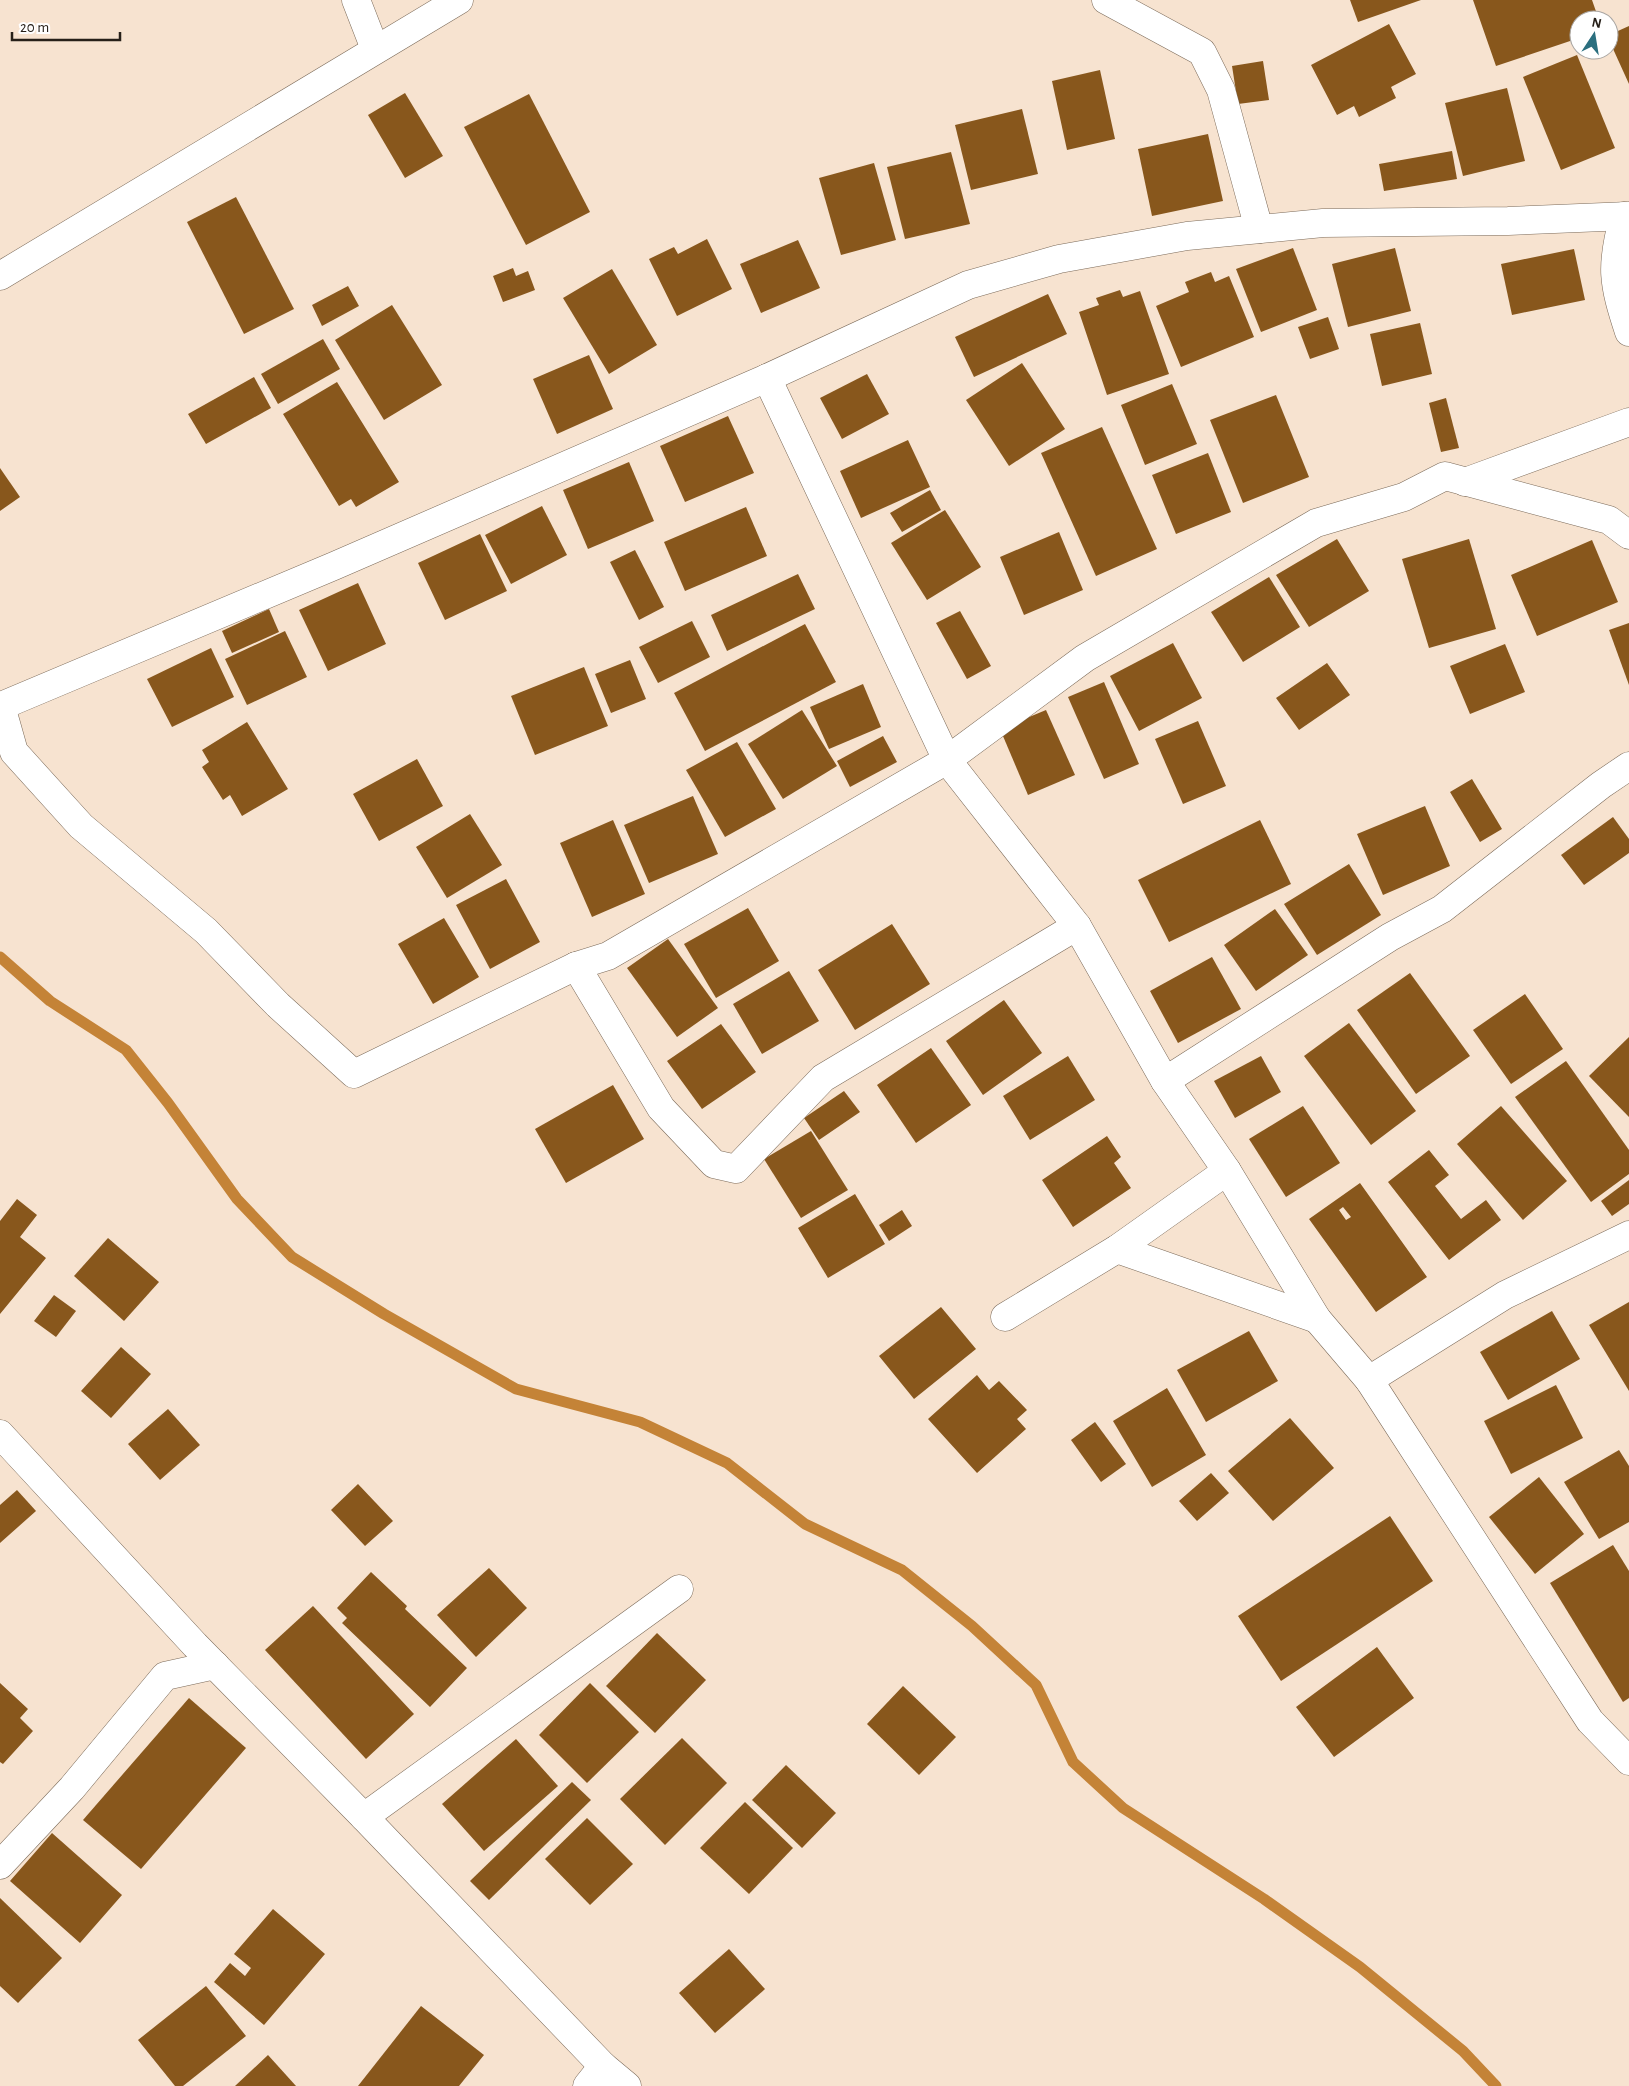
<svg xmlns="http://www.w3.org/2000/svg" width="1629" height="2086" font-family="'Alegreya Sans',sans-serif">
<rect width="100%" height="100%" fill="#f7e3d0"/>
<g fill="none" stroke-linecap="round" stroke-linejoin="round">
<polyline stroke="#c48337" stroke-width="11" points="0,957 50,1001 126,1050 168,1103 237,1199 292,1257 384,1314 516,1389 640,1422 727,1463 805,1524 902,1570 972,1626 1036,1685 1073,1762 1123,1808 1264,1899 1360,1967 1463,2051 1496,2086"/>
</g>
<g fill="#88571c" fill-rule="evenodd">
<polygon points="1350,0 1421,0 1358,22"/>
<polygon points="1473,0 1592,0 1599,20 1579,20 1579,38 1496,66"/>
<polygon points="1389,24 1416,74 1391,87 1396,98 1359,117 1354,106 1337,115 1311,65"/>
<polygon points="1629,26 1629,84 1609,40 1609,35"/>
<polygon points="1577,55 1615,148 1561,170 1523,77"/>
<polygon points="1263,61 1269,100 1238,104 1232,66"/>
<polygon points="1100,70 1115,139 1067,150 1052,81"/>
<polygon points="1507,88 1525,161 1463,176 1445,103"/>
<polygon points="405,93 443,156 405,178 368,115"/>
<polygon points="529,94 590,212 526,245 464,127"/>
<polygon points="1022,109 1038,174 971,190 955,125"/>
<polygon points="1208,134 1223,201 1152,216 1138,149"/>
<polygon points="1452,151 1457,179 1384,191 1379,164"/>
<polygon points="951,152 970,224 905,239 887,167"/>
<polygon points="874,163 896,240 841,255 819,178"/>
<polygon points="236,197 294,309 244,334 187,222"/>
<polygon points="707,239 732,289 677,316 649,259 674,247 678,254"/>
<polygon points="798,240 820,288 761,313 740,264"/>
<polygon points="1293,248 1317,310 1261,332 1236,269"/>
<polygon points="1395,248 1411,311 1348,327 1332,264"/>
<polygon points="1574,249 1585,300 1512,315 1501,264"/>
<polygon points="513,268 516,276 528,271 535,290 503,302 493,276"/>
<polygon points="612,269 657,345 609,374 563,298"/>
<polygon points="1211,272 1215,282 1229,276 1254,337 1181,367 1156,306 1189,292 1185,282"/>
<polygon points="348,286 359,306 322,326 312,305"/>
<polygon points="1120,290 1123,297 1140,291 1169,374 1107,395 1079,312 1099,305 1096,298"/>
<polygon points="1048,294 1067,334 974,377 955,337"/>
<polygon points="392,305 442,385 384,420 335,340"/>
<polygon points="1328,317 1339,349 1310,359 1298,327"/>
<polygon points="1420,323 1432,374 1382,386 1370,334"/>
<polygon points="323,339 340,369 278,404 261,374"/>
<polygon points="589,355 613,409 557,434 533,379"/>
<polygon points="1022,363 1065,429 1009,466 966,400"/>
<polygon points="867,374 889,414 842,439 820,398"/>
<polygon points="254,377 271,408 206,444 188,414"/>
<polygon points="337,382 399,482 356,507 351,499 339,506 283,414"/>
<polygon points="1172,384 1197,444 1145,465 1121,405"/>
<polygon points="1276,395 1309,477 1243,503 1210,420"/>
<polygon points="1446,398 1459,448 1441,452 1429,403"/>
<polygon points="728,416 754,473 685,502 660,446"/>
<polygon points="1102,427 1157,549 1096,576 1041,453"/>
<polygon points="908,440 930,487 861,518 840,471"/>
<polygon points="1208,453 1231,512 1176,534 1152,475"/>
<polygon points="629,462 654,521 588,549 563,490"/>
<polygon points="0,468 20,497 0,511"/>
<polygon points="930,490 941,510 902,532 890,513"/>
<polygon points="542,506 567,555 511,584 485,535"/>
<polygon points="746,507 767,556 685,591 664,542"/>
<polygon points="945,510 981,567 927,600 891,543"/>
<polygon points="1059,532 1083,590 1024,615 1000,557"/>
<polygon points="480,534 507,591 445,620 418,563"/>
<polygon points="1337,539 1369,591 1309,627 1276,575"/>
<polygon points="1469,539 1496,629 1429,648 1402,559"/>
<polygon points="1592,540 1618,602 1537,636 1511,575"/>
<polygon points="635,550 664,607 639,620 610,562"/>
<polygon points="798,574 815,609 727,651 711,615"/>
<polygon points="1269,577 1300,627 1243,662 1211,612"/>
<polygon points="358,583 386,644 328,671 299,610"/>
<polygon points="269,609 279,632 232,653 222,631"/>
<polygon points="960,611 991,666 967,679 936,623"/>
<polygon points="692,621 710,657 658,683 639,647"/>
<polygon points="1629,623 1629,685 1609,630"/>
<polygon points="805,624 836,682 705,751 674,693"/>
<polygon points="285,631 307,677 247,705 225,659"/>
<polygon points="1173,643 1202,698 1139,731 1110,676"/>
<polygon points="1505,644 1525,692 1470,714 1450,666"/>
<polygon points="211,648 234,697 172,727 147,679"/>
<polygon points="630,660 646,699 611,713 595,674"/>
<polygon points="1327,663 1350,695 1299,730 1276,698"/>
<polygon points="584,667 608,726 535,755 511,696"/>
<polygon points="1104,682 1139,764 1104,779 1068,697"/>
<polygon points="863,684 881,727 829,749 810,707"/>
<polygon points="802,710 837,766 783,799 748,744"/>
<polygon points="1046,710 1075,775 1028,795 1000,729"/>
<polygon points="1198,721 1226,786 1183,804 1155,739"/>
<polygon points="247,722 288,789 242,816 230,795 223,800 202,767 209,762 202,750"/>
<polygon points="883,736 897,762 850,787 837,761"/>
<polygon points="737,742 776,809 725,837 686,770"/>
<polygon points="417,759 443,806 379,841 353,794"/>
<polygon points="1472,779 1502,829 1480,842 1450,792"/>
<polygon points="693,796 718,854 649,883 624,825"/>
<polygon points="1425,806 1450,866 1383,895 1357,834"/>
<polygon points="470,814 502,865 447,898 416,847"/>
<polygon points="1613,817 1629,839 1629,853 1584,885 1561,855"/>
<polygon points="613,820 645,894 592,917 560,843"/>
<polygon points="1260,820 1291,884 1169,942 1138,880"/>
<polygon points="1349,864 1381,915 1317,955 1284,904"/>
<polygon points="506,879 540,942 490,969 456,905"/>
<polygon points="748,908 779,961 716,998 684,944"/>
<polygon points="1275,909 1308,955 1256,991 1224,945"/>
<polygon points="444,918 479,977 433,1004 398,944"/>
<polygon points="892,924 930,984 855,1030 818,970"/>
<polygon points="668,939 718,1008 677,1037 627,968"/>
<polygon points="1212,957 1241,1009 1178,1043 1150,991"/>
<polygon points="789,971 819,1021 762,1054 733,1004"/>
<polygon points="1410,973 1470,1056 1416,1094 1357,1010"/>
<polygon points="1525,994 1563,1049 1511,1084 1473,1030"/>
<polygon points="1004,1000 1042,1053 983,1095 946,1041"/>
<polygon points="1349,1023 1416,1111 1371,1145 1304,1056"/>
<polygon points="721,1024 756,1072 702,1109 667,1061"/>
<polygon points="1629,1037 1629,1117 1589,1076"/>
<polygon points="931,1048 971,1105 916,1143 877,1085"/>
<polygon points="1068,1056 1095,1100 1030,1140 1003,1096"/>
<polygon points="1261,1056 1281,1092 1235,1118 1214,1081"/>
<polygon points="1566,1061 1629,1150 1629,1174 1591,1202 1515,1097"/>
<polygon points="613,1085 644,1139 566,1183 535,1129"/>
<polygon points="844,1091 860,1112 819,1140 804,1118"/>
<polygon points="1303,1106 1340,1163 1286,1197 1249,1139"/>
<polygon points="1501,1106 1567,1181 1523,1220 1457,1144"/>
<polygon points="811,1131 848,1190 801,1218 764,1159"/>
<polygon points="1107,1136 1121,1157 1114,1163 1131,1188 1073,1227 1042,1180"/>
<polygon points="1429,1150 1449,1175 1435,1186 1461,1219 1486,1200 1501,1220 1449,1260 1388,1182"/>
<polygon points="1629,1180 1629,1204 1612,1216 1601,1201"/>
<path d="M1360,1183l67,94 -51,35 -67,-93zM1343,1207l8,10 -5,3 -7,-10z"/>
<polygon points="855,1194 885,1244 828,1278 798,1228"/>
<polygon points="17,1199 37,1215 20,1237 46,1258 0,1314 0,1221"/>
<polygon points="902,1210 912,1226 889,1241 879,1225"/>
<polygon points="108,1238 159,1282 124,1321 74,1276"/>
<polygon points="54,1295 76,1311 56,1337 34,1321"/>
<polygon points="1629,1302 1629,1391 1589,1325"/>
<polygon points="941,1307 976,1349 914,1399 879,1356"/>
<polygon points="1552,1311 1580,1359 1508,1400 1480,1352"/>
<polygon points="1249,1331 1278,1381 1206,1422 1177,1370"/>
<polygon points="121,1347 151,1374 111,1418 81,1391"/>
<polygon points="977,1375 989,1390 999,1381 1027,1410 1017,1419 1026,1429 977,1473 928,1419"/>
<polygon points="1556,1385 1583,1438 1511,1474 1484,1421"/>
<polygon points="1167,1388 1206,1455 1152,1487 1113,1421"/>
<polygon points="168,1409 200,1445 160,1480 128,1444"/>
<polygon points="1290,1418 1334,1468 1273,1521 1228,1471"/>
<polygon points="1095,1422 1126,1464 1101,1482 1071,1440"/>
<polygon points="1619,1450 1629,1466 1629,1522 1599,1539 1564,1482"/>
<polygon points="1211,1473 1229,1493 1197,1521 1179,1501"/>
<polygon points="1539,1477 1584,1534 1535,1574 1489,1517"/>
<polygon points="358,1484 393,1521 365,1546 331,1510"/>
<polygon points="17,1490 36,1511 0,1543 0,1505"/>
<polygon points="1390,1516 1433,1581 1281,1681 1238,1616"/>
<polygon points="1613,1545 1629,1571 1629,1698 1623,1702 1550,1583"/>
<polygon points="489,1568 527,1608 476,1657 437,1615"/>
<polygon points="371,1572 407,1606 405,1609 467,1668 430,1707 342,1623 347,1618 337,1608"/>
<polygon points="313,1606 414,1714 366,1759 265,1650"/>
<polygon points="657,1633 706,1680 655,1733 606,1686"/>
<polygon points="1377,1647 1414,1698 1334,1757 1296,1707"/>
<polygon points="0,1683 28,1709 20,1718 33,1731 3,1764 0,1762"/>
<polygon points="590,1683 639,1732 587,1783 539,1735"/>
<polygon points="903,1686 956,1737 919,1775 867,1724"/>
<polygon points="189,1698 246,1748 141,1869 83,1820"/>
<polygon points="682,1738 727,1783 665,1845 620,1799"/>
<polygon points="516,1739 558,1786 484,1851 442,1804"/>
<polygon points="786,1765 836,1813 802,1848 752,1800"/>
<polygon points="572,1782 591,1800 489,1900 470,1881"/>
<polygon points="745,1802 793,1848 749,1894 700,1848"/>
<polygon points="587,1818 633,1864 590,1905 545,1859"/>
<polygon points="52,1833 122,1895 80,1943 10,1881"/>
<polygon points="0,1898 62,1958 18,2003 0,1986"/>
<polygon points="273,1909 325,1954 264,2025 214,1982 230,1963 245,1976 251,1968 234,1954"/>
<polygon points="729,1949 765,1989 715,2033 679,1993"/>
<polygon points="206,1986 246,2036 183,2086 175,2086 138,2040"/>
<polygon points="421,2006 484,2055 459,2086 358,2086"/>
<polygon points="268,2055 296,2086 235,2086"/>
</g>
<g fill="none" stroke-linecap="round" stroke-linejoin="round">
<g stroke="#7c6b5a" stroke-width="29">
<g id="minor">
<polyline points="356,0 375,49"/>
<polyline points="1106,0 1202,52 1221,90 1259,229"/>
<path d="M1624,216c-14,51 -11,67 5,116"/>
<polyline points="1629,216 1508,221 1323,223 1187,236 1059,259 968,285 767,378 334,566 1,706 14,752 81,826 206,931 278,1005 354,1074 576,966 608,956 947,760 1085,658 1316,523 1404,497 1445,476 1609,520 1629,535"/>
<polyline points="0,276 459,0"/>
<polyline points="767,378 947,760 1077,926 1165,1081 1227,1171 1317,1319 1369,1380 1590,1721 1629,1761"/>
<polyline points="1465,482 1629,422"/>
<polyline points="576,966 661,1108 714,1164 736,1169 823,1078 1077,926"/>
<polyline points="1165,1081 1390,937 1442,909 1601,785 1629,766"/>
<polyline points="1117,1249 1317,1319"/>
<polyline points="1005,1317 1117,1249 1227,1171"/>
<polyline points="1369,1380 1505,1295 1629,1235"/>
<polyline points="0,1434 195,1645 364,1817 603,2066 627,2086"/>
<polyline points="364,1817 679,1589"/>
<polyline points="0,1865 72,1788 165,1676 215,1665"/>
<polyline points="587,2086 603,2066"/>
</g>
</g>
<use href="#minor" stroke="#fff" stroke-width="28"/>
</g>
<g transform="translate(1594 35) rotate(12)"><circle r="24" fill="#ffffff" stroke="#a9a6a3"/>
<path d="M0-4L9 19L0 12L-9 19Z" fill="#2b6f7f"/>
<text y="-8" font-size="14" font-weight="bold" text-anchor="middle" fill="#272019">N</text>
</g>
<path d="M12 32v8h108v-8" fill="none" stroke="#272019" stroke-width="2.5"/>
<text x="20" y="32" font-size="15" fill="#272019" stroke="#ffffff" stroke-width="4" paint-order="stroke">20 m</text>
</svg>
